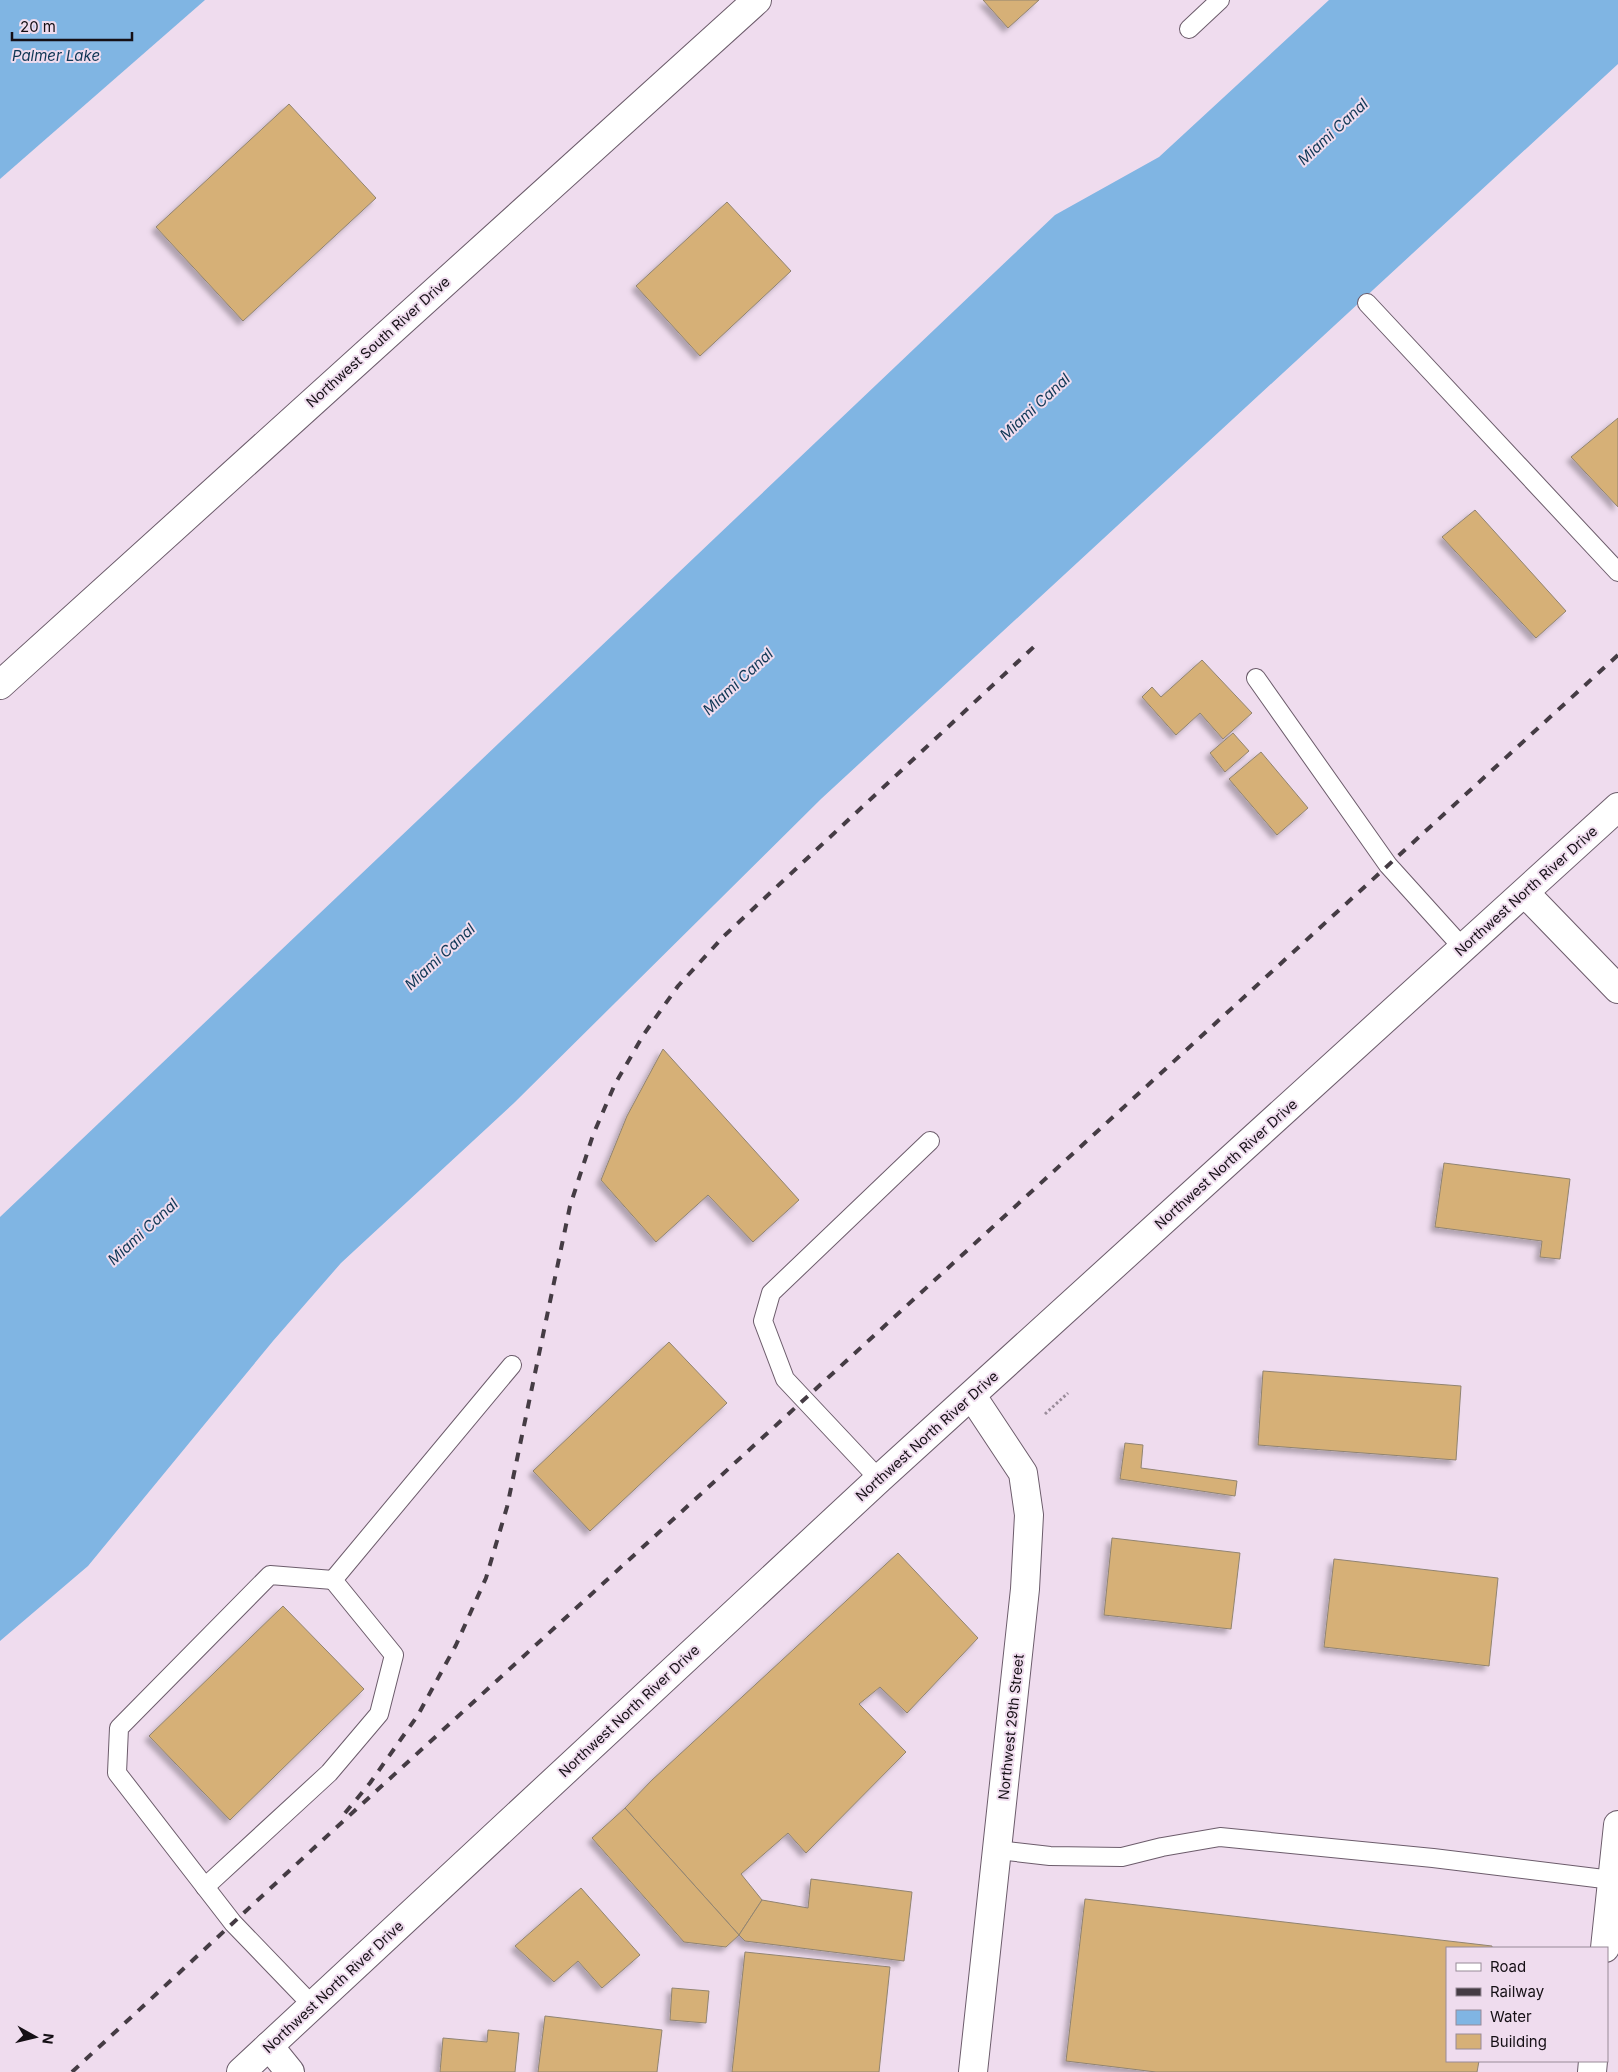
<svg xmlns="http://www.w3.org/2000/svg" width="1618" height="2072" font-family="Inter,sans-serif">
<defs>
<filter id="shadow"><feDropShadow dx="-4.5" dy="4.5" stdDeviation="2.5" flood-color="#0004"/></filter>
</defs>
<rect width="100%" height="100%" fill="#efdcee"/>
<g fill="#80b5e3">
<polygon points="0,0 205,0 0,179"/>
<polygon points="1329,0 1618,0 1618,64 821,799 514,1103 341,1263 273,1341 88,1566 0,1641 0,1217 1055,215 1159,157"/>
</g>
<g fill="#d6b077" stroke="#918471" filter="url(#shadow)">
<polygon points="983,0 1039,0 1008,28"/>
<polygon points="289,104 376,198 243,321 156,227"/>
<polygon points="727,202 791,271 700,356 636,286"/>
<polygon points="1618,418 1618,507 1571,457"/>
<polygon points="1475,510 1566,611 1536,638 1442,537"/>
<polygon points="1202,660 1252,713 1223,739 1200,713 1176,735 1142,697 1152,687 1161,697"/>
<polygon points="1233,733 1249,751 1225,772 1210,753"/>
<polygon points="1261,752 1308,808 1277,835 1229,779"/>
<polygon points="663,1049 799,1200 753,1242 708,1195 656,1242 601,1180 627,1116"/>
<polygon points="1444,1163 1570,1179 1560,1259 1540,1257 1542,1241 1435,1227"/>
<polygon points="669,1342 727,1403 590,1531 533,1471"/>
<polygon points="1263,1371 1461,1386 1456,1460 1258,1445"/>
<polygon points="1125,1443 1143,1445 1141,1468 1237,1481 1235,1496 1120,1479"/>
<polygon points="1112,1538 1240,1553 1231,1629 1104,1615"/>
<polygon points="898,1553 978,1638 907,1713 880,1687 859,1704 906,1752 806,1853 788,1833 741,1874 762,1900 739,1935 625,1808 652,1780"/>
<polygon points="1334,1559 1498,1578 1489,1666 1324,1647"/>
<polygon points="283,1606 364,1689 230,1820 149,1736"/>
<polygon points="625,1808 739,1935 726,1947 684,1942 592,1838"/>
<polygon points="811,1879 912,1892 904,1961 745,1941 739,1935 762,1900 808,1908"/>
<polygon points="581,1888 640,1955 602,1988 578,1961 554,1982 515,1946"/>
<polygon points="1085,1899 1492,1946 1492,1948 1447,1948 1447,2061 1479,2061 1477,2072 1156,2072 1066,2061"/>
<polygon points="745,1952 890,1967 879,2072 732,2072"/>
<polygon points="672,1988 709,1991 706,2023 670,2020"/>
<polygon points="545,2016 662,2030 657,2072 538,2072"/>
<polygon points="488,2030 519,2033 515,2072 440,2072 443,2038 487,2042"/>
</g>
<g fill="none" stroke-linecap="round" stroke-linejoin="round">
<g stroke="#6c5c6b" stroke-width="20">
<g id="lane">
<polyline points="1189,29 1220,0"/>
<polyline points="1367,303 1618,572"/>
<polyline points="1256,678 1388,865 1463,948"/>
<polyline points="879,1479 785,1379 763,1321 771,1293 930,1141"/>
<polyline points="998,1850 1050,1856 1122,1857 1162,1847 1220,1837 1433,1858 1612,1880"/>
<polyline points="205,1887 329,1773 379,1714 394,1655 333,1580"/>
<polyline points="312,2005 233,1923 117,1773 119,1728 270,1575 333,1580 512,1365"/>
</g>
</g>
<g stroke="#6c5c6b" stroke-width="30">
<g id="street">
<polyline points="1525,893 1618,989"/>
<polyline points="972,1396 1023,1473 1029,1515 1025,1589 973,2072"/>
<polyline points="1605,1948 1618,1825"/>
<polyline points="1592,2072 1593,2061"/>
</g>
</g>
<g stroke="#6c5c6b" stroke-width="30">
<g id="secondary">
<polyline points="0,685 757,0"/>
<polyline points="269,2046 290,2072"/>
<polyline points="241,2072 879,1479 1618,807"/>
</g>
</g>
<polyline stroke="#9a8c9a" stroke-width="3" stroke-dasharray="2.5 2.5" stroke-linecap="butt" points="1045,1414 1068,1393"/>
<use href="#lane" stroke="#fff" stroke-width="18"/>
<use href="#street" stroke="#fff" stroke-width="28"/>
<use href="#secondary" stroke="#fff" stroke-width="28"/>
<g stroke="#453c44" stroke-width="4" stroke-dasharray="9 9" stroke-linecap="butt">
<polyline points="345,1813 370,1783 418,1715 456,1645 486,1578 507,1507 570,1206 593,1135 615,1084 644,1034 678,986 724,936 1039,642"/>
<polyline points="72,2072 315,1847 1618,655"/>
</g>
</g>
<g text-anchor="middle" stroke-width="4" stroke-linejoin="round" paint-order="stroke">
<g font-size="14" fill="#150f15" stroke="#efdcee">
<text transform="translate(378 342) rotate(-42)" y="5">Northwest South River Drive</text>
<text transform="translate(1526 891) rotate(-42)" y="5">Northwest North River Drive</text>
<text transform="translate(1226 1164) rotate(-42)" y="5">Northwest North River Drive</text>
<text transform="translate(927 1436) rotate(-42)" y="5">Northwest North River Drive</text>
<text transform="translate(629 1711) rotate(-43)" y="5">Northwest North River Drive</text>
<text transform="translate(1011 1727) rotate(-84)" y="5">Northwest 29th Street</text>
<text transform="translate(333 1987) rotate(-43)" y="5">Northwest North River Drive</text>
</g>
<g font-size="15" font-style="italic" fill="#0f3755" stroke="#efdcee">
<text x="56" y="61">Palmer Lake</text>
<text transform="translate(1333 132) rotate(-43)" y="5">Miami Canal</text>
<text transform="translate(1035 407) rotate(-43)" y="5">Miami Canal</text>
<text transform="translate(738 682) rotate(-43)" y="5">Miami Canal</text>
<text transform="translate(440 957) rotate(-43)" y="5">Miami Canal</text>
<text transform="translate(143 1232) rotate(-43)" y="5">Miami Canal</text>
</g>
</g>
<rect x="1446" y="1947" width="162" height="115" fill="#efdcee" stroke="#988a97"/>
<rect x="1456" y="1963" width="25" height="8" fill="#ffffff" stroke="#988a97"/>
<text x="1490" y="1972" font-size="15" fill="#150f15">Road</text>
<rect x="1456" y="1988" width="25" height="8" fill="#453c44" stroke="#988a97"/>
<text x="1490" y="1997" font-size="15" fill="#150f15">Railway</text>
<rect x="1456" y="2010" width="25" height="15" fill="#80b5e3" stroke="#988a97"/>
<text x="1490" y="2022" font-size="15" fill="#150f15">Water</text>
<rect x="1456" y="2034" width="25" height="15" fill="#d6b077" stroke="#988a97"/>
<text x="1490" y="2047" font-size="15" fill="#150f15">Building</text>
<g transform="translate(35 2037) rotate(98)" stroke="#efdcee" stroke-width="4" paint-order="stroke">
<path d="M0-4L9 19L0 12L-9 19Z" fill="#150f15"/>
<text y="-8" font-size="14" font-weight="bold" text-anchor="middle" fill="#150f15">N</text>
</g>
<path d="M12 32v8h120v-8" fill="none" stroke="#150f15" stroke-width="2.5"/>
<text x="20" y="32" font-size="15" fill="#150f15" stroke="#efdcee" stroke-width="4" paint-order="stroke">20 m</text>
</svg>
